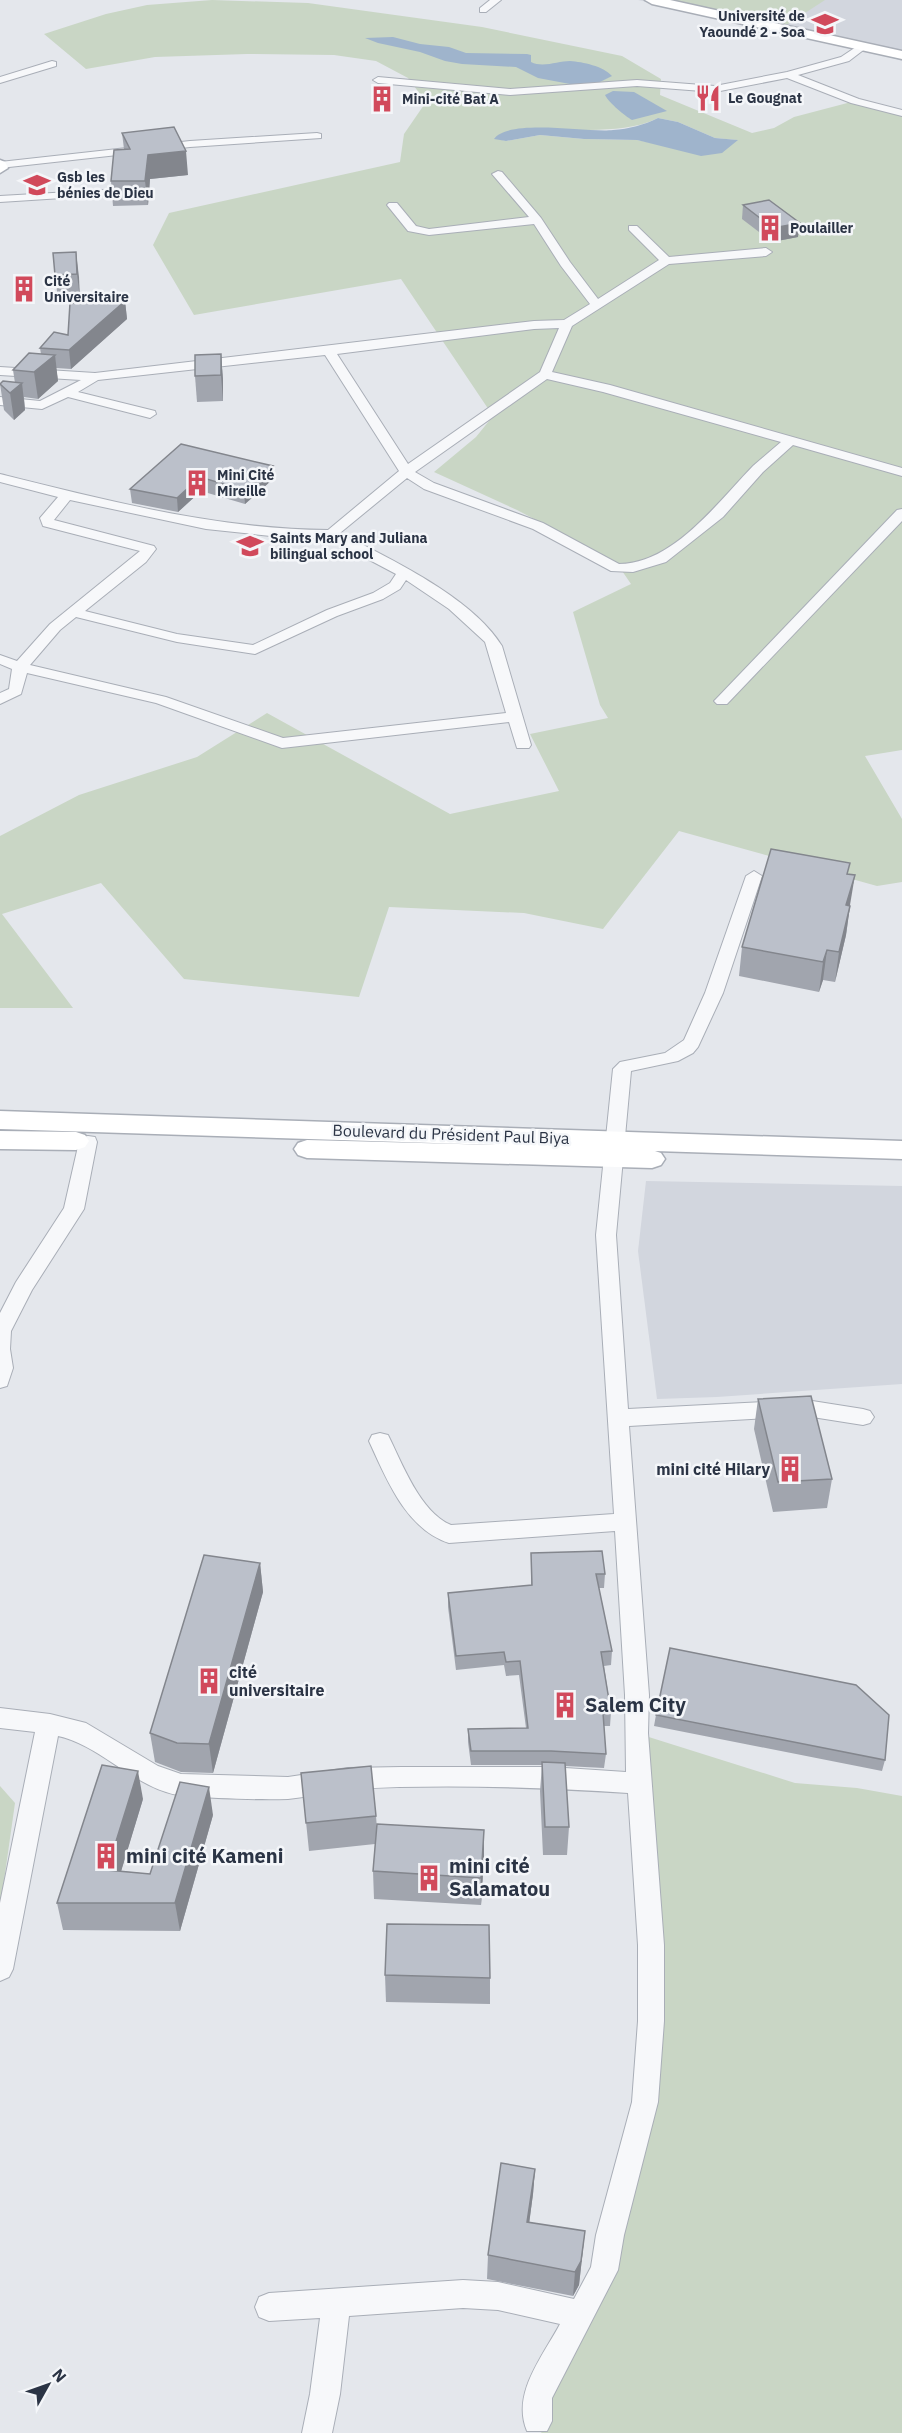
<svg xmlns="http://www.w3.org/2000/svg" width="902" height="2433" font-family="'IBM Plex Sans',sans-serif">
<rect width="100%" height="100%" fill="#e4e7ec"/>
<g fill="#d2d6de">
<polygon points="638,0 902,0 902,61 881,54"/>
<polygon points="646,1181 902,1186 902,1384 717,1397 657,1399 638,1251"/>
</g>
<g fill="#c9d6c5" fill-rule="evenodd">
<path d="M212,0l96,3 174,24 140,29 39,23 -1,16 92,38 22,-5 20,-11 61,-16 47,12v637l-37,6 37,63v63l-25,4 -198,-55 -76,98 -79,-16 -135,-6 -30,90 -175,-18 -83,-96 -99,31 71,94h-73v-172l79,-41 118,-38 70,-44 183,101 109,-23 -29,-57 78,-16 -8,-13 -27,-93 58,-28 -15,-22 -99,-52 -83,-38 42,-35 17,-21 -92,-137 -207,36 -41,-70 16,-32 231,-51 4,-28 22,-32 -18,-24 -32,-17 -42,-6 -87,-1 -92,3 -69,12 -42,-35 62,-20 41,-9zM658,118l20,4 37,16 22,2 -80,4 -20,-4 -53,-1 -44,-4 -34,6 -12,-3c32,-2 63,-6 95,-8 25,-1 46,-1 69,-12z"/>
<polygon points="673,0 825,0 785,26"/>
<polygon points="636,1733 795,1783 857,1788 902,1796 902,2433 542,2433 529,2424 579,2326 645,2102"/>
<polygon points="0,1786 15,1803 0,1909"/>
</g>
<g fill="#9fb4cc">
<path d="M393,37l27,7 29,3 17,6 61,1 4,1v7c12,6 27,-1 39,-1 13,1 33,5 42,15l-16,8h-26l-32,-6 -22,-11 -54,-3 -17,-3 -25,-9 -42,-9 -13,-5z"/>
<path d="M613,91l21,1 33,19 -35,9c-7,-4 -23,-17 -27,-25z"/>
<path d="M658,118l20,4 37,16 23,2 -16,13 -21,3 -64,-16 -53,-1 -44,-4 -34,6 -12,-2c15,-21 94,-6 119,-9 16,-1 31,-5 45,-12z"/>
</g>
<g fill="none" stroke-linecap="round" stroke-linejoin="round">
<g stroke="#a9aeb7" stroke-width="2">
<g id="street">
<polygon points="490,0 501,0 486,12 480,12 480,8"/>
<polygon points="862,43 867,46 866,48 849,61 798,75 859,99 902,110 902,116 851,103 787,78 715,92 637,86 510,95 378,83 373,80 378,77 510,89 637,80 715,86 787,72 841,57"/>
<polygon points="52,61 56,62 56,66 0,83 0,77"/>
<polygon points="317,133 321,134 321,138 190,147 0,168 0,162 190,141"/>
<path d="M498,171l4,1 39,46 29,44 28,37 61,-39 -30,-30v-4h8l32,31 97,-9 6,4 -6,4 -97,8 -97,62 -20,46 58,13 292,83v8l-109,-31 -30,27 -40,45 -57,45 -33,10 -22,-1 -78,-42 -109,-40 -17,-11 -67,55c50,26 132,64 162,113l29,99 -2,3h-12l-8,-26 -227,26 -126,-45 -129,-30 -6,21 -21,10v-11l9,-4 3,-20 -12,-5v-9l17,6 33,-37 90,-73 -97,-25 -3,-8 18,-21 -58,-15v-8c109,27 215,55 328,56l71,-59 -74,-116 -227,25 -20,12 77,19 1,3 -6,4 -82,-21 -26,12 -42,-4v-8l40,4 41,-21 -81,-5v-8l95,6 439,-52 30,-1 26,-16 -29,-38 -27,-42 -105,11 -21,-4 -21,-26 2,-2h8l19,23 13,3 100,-12 -37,-43zM559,328l-19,44 -132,92 -71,-110 197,-25zM547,379l56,13 178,50c-9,8 -19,16 -28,24 -35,36 -80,98 -134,98l-76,-41 -109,-40 -19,-11zM70,500l136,29 84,9h38l68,36 -6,9 -17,10 -46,17 -74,35 -76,-11 -92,-23 61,-49 10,-13 -2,-3 -100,-26zM406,580l43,29 36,33 21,71 -223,25 -117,-41 -136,-32 30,-35 16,-13 101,25 78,12 82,-38 46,-17 17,-10z"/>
<polygon points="105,190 111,193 109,195 0,202 0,196"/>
<polygon points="902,509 902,521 727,704 717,704 714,701 717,698 897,510"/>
<path d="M754,871l8,5 -39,117 -25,54 -5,6 -15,8 -47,10 -15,164 12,174 178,-9 57,9 7,2 4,6 -4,6 -7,2 -57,-9 -177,10 20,269 -1,38 16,212v76l-6,81 -34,133 -6,35 -66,128v23l-5,10h-20c-16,-37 16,-75 33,-107l-62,-14 -35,-2 -114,8 -9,78 -8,39h-30l8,-39 10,-76 -51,3 -10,-4 -4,-10 4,-10 10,-4 194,-13 35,2 76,17 17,-32 5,-32 36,-133 6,-81v-76l-10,-152c-92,-6 -185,-9 -277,-4 -21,2 -42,8 -63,10 -30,1 -74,-1 -104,-3 -47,-5 -83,-51 -126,-60l-45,233 -4,8 -9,4v-78l35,-171 -35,-4v-20l50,6 36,9 72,43 23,8 107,3 60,-9 53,-1h149l76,5 -1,-77 -10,-164 -166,12c-43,-14 -62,-63 -80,-102l3,-6 8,-2 8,2c14,28 32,77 63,90l163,-11 -18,-279 17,-166 7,-7 45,-9 19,-13 21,-47 41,-117z"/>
<polygon points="88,1136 95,1137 97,1142 84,1209 32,1290 11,1331 10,1349 13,1368 7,1386 0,1388 0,1313 16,1282 64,1208 79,1142 81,1137"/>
</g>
</g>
<g stroke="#a9aeb7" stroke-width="3">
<g id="secondary">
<polygon points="645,0 670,0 902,51 902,59 652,4"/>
<polygon points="0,160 5,162 8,168 0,173"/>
<polygon points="0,1111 902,1141 902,1159 655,1151 661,1153 665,1159 661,1165 652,1168 307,1158 298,1155 294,1149 298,1143 307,1140 496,1145 0,1129"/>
<polygon points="0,1131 76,1132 85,1135 89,1141 85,1147 76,1150 0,1149"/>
</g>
</g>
<use href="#street" fill="#f7f8fa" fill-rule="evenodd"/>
<use href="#secondary" fill="#fff" fill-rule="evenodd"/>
</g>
<g fill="#a1a5ae">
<polygon points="122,133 188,175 150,179 148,205 113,206 111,181 124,149"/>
<polygon points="743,205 798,237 772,242 742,219"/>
<polygon points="76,252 80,299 58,300 55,275"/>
<polygon points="125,301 127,319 71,369 56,368 58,381 38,399 24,397 25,410 14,420 4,410 0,384 15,383 13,370 41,354 40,348 68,335"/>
<polygon points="221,354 223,380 223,401 197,402 195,376"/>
<polygon points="273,466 273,479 245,504 201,491 178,512 132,503 130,489"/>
<polygon points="849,874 850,906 846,935 835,982 823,980 819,992 739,976 742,947"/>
<polygon points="758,1399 832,1479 827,1508 773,1512 754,1429"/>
<polygon points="531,1553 605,1574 604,1588 599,1588 612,1651 611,1665 604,1666 611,1712 610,1726 604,1726 606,1754 604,1768 565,1766 569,1827 567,1855 543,1855 540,1791 542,1765 471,1765 468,1742 468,1729 526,1728 519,1675 506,1676 504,1665 456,1670 448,1607 448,1593 531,1585"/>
<polygon points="260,1563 263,1592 213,1773 181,1772 155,1762 150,1733"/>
<polygon points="656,1715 885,1760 882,1771 654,1726"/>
<polygon points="301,1773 376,1816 377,1829 484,1858 481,1905 374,1899 373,1871 375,1844 309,1851"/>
<polygon points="143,1799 121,1871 150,1874 213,1815 180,1931 63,1930 57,1903"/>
<polygon points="385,1975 490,1978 490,2004 386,2002"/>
<polygon points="535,2169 533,2194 529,2223 585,2231 579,2285 573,2296 487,2279 488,2255"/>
</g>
<g fill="#83868d">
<polygon points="186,151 188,175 150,179 148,205 145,181 148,155"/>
<polygon points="800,223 798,237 772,242 773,228"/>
<polygon points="76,252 79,277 80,299 77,274"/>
<polygon points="125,301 127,319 71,369 69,350"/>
<polygon points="221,354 223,380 223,401 221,375"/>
<polygon points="55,355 58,381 38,399 34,372"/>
<polygon points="22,383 25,410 14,420 10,393"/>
<polygon points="273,466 273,479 245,504 244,490"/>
<polygon points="200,477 201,491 178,512 177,498"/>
<polygon points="855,875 850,905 842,934 846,905"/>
<polygon points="850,906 846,935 835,982 839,952"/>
<polygon points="827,950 823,980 819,992 823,962"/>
<polygon points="260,1563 263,1592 213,1773 209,1744"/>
<polygon points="138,1771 143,1799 113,1898 107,1870"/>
<polygon points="209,1787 213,1815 180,1931 175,1903"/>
<polygon points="484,1830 484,1858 481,1905 481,1878"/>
<polygon points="535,2169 533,2194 526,2247 527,2222"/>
<polygon points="585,2231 579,2285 573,2296 575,2272"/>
</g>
<g fill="#bbc0ca" stroke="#83868d" stroke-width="1.5">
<polygon points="174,127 186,151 148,155 145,181 111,181 114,150 130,149 122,133"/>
<polygon points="769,200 800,223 773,228 743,205"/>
<polygon points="76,252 77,274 55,275 53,253"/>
<polygon points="125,301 69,350 40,348 54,332 68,335 70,303"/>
<polygon points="29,353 55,355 34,372 13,370"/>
<polygon points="221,354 221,375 195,376 195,355"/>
<polygon points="3,381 22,383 10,393 0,384"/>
<polygon points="181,444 273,466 244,490 200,477 177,498 130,489"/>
<polygon points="771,849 850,863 847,874 855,875 846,905 850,906 839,952 827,950 823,962 742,947"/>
<polygon points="811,1396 832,1479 778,1482 758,1399"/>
<polygon points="602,1551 605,1574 596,1574 612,1651 601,1652 611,1712 603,1713 606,1754 551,1751 471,1751 468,1729 528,1728 520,1661 506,1662 504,1652 456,1656 448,1593 532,1585 531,1553"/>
<polygon points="204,1555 260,1563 209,1744 177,1743 150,1733"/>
<polygon points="670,1648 856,1685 889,1715 885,1760 656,1715"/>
<polygon points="542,1762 565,1763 569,1827 545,1827"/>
<polygon points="102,1765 138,1771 107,1870 150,1874 180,1782 209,1787 175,1903 57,1903"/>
<polygon points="371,1766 376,1816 306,1823 301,1773"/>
<polygon points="377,1824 484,1830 481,1878 373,1871"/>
<polygon points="387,1924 489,1925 490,1978 385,1975"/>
<polygon points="501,2163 535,2169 527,2222 585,2231 581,2261 575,2272 488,2255"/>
</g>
<defs>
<g id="university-bare" transform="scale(2.07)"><path d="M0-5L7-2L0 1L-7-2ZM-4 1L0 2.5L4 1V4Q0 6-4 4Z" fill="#d1495b" stroke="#f4f6f9" stroke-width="2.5" paint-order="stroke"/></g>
<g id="restaurant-bare" transform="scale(2.07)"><path d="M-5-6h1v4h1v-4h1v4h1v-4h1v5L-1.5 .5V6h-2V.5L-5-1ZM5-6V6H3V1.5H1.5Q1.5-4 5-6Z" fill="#d1495b" stroke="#f4f6f9" stroke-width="2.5" paint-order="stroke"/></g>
<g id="building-bare" transform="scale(2.07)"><path d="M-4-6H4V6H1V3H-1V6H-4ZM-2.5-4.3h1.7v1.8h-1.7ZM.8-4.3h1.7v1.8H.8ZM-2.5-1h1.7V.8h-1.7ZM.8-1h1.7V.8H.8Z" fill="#d1495b" stroke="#f4f6f9" stroke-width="2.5" paint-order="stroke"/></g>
<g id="school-bare" transform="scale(2.07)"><path d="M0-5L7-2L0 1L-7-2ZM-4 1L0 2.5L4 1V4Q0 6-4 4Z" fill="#d1495b" stroke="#f4f6f9" stroke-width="2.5" paint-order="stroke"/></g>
</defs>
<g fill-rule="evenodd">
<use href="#university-bare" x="825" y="24"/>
<use href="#restaurant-bare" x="708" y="98"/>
<use href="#building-bare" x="382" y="99"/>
<use href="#school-bare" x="37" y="185"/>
<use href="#building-bare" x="770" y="228"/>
<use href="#building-bare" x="24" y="289"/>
<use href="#building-bare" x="197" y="483"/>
<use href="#school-bare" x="250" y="546"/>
<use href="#building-bare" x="790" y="1469"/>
<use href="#building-bare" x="209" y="1681"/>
<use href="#building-bare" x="565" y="1705"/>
<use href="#building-bare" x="106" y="1856"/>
<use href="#building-bare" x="429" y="1878"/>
</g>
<g text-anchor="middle" stroke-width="5" stroke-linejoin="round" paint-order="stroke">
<g font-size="14" font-weight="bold" fill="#2b3445" stroke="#f4f6f9" text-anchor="start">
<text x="805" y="21" text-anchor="end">Université de<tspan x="805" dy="16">Yaoundé 2 - Soa</tspan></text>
<text x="728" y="103">Le Gougnat</text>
<text x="402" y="104">Mini-cité Bat A</text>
<text x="57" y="182">Gsb les<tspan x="57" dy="16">bénies de Dieu</tspan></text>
<text x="790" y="233">Poulailler</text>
<text x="44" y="286">Cité<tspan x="44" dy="16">Universitaire</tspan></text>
<text x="217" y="480">Mini Cité<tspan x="217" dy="16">Mireille</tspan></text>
<text x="270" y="543">Saints Mary and Juliana<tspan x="270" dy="16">bilingual school</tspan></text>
</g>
<g font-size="16" fill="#2b3445" stroke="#f4f6f9">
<text transform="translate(451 1134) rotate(2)" y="6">Boulevard du Président Paul Biya</text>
</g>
<g font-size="16" font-weight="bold" fill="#2b3445" stroke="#f4f6f9" text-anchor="end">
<text x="770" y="1475">mini cité Hilary</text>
<text x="229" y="1678" text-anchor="start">cité<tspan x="229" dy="18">universitaire</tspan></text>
</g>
<g font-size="20" font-weight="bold" fill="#2b3445" stroke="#f4f6f9" text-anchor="start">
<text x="585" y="1712">Salem City</text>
<text x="126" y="1863">mini cité Kameni</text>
<text x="449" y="1873">mini cité<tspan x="449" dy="23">Salamatou</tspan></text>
</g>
</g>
<g transform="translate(48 2385) rotate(50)" stroke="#f4f6f9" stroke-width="4.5" paint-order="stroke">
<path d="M0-4.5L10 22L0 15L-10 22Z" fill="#2b3445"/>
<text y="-9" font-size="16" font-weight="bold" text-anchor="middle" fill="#2b3445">N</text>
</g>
</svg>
